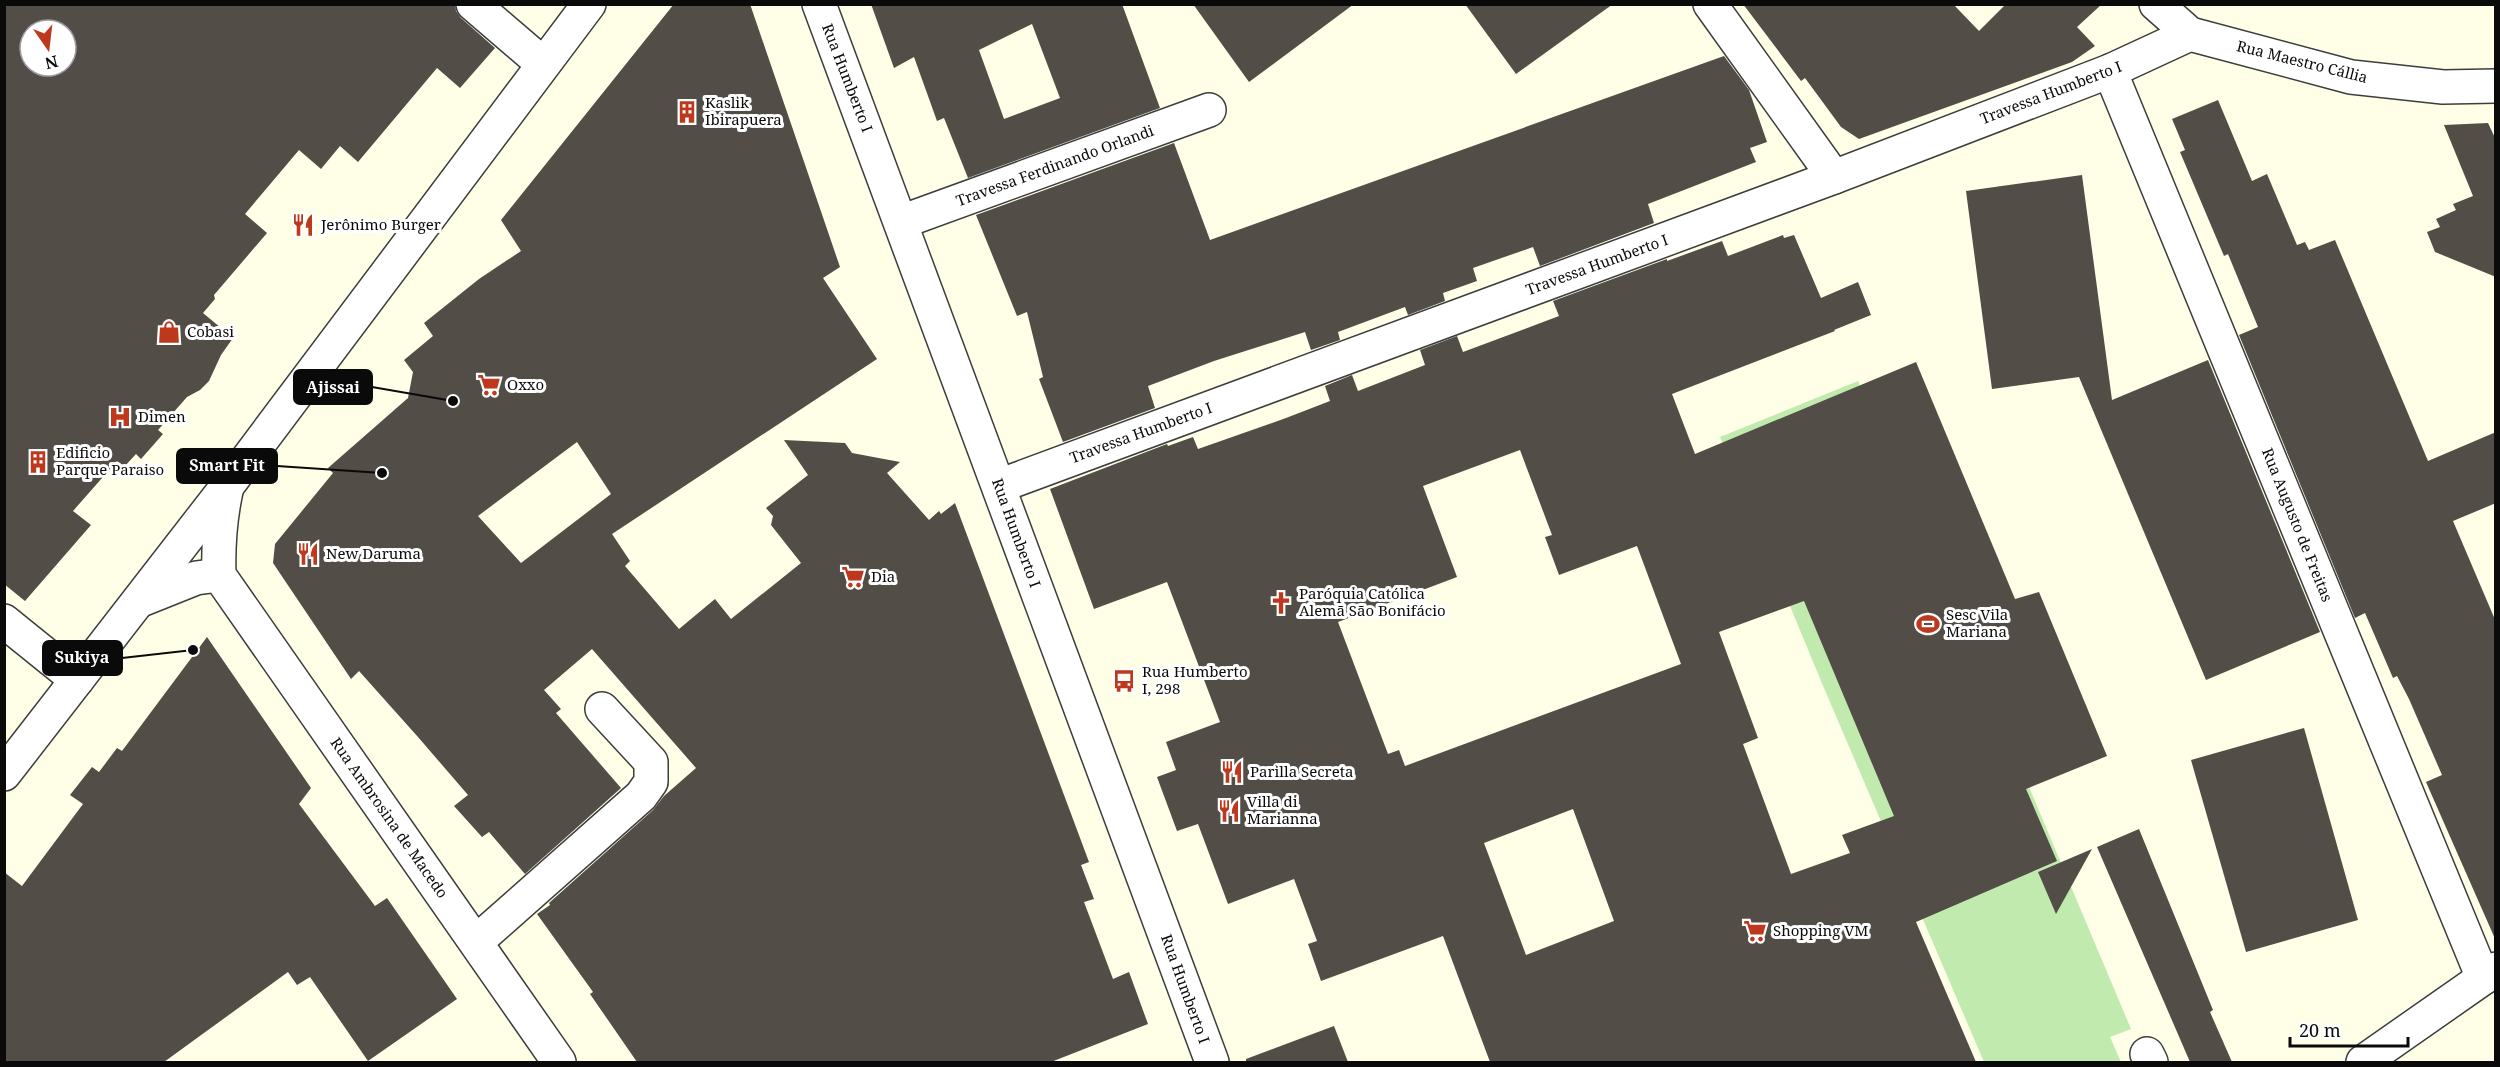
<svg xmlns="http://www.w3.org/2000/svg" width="2500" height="1067" font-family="'Noto Serif',serif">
<rect width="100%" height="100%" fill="#feffe6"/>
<polygon fill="#c1eaaf" points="1858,381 2131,1029 2110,1037 2121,1062 1984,1062 1821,681 1720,437"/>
<g fill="#524d46" fill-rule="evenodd">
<path d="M4,4h451l1,7 5,7 34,30 -35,40 -23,-20 -79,94 -18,-16 -19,23 -22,-19 -54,64 22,19 -53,62 1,4 -12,14 30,25 -12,17 -12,26 -9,9 -13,7 -29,33 5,4 -22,25 -5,-5 -12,13 -7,-6 -44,50 18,14 -66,76 -21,-17zM30,30h36v36h-36z"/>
<path d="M674,4h76l90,263 -17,11 54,81 -265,175 18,27 -5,5 54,63 36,-30 16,20 70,-56 -30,-38 2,-9 -7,-8 42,-33 -24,-35 61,3 7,10 48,9 -13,11 42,47 10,-9 2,3 14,-11 134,359 -8,3 13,34 -10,3 29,77 16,-7 19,52 -97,38h-414l-47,-68 3,-2 -56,-78 13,-9 -1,-2 104,-93 11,-14 32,-28 -104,-119 -48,41 17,19 -5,4 65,75 -96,86 -36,-42 -7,5 -28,-31 14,-11 -50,-58 -59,-66 -8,8 -78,-116 2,-19 58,-71 -5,-5 80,-70 5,-26 -9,-12 29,-24 -9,-13 55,-44 42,-28 -20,-31zM577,442l34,52 -90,69 -43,-47z"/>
<path d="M871,4h251l38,104 -192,70 -24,-60 -7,3 -23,-64 -20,11zM1032,24l28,74 -56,21 -25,-69z"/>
<polygon points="1193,4 1354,4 1249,82"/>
<polygon points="1465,4 1613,4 1516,74"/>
<polygon points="1743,4 1953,4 1979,31 2006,4 2102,4 2077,27 2095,46 2072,62 1859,139 1841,127 1805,78 1801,81"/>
<polygon points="1724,56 1749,90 1767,142 1750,148 1756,162 1648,204 1654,223 1540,266 1533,247 1473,268 1477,281 1443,293 1445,301 1408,315 1405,307 1338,332 1340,340 1311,350 1305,332 1214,361 1148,386 1155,408 1063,442 1039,379 1043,377 1027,312 1017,316 976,215 1174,143 1210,240"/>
<polygon points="2218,100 2252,181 2267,174 2297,245 2305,242 2309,250 2335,240 2428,461 2496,432 2496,503 2453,521 2496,622 2496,941 2426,782 2442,775 2409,699 2397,676 2393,678 2365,613 2355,618 2239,335 2258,327 2228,254 2224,256 2180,152 2185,150 2172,119"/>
<polygon points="2488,123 2496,140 2496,277 2435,252 2427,232 2440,227 2436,219 2456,210 2453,204 2473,196 2444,125"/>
<polygon points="2082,175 2112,400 2208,360 2320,632 2206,680 2079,377 1992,389 1966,191"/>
<path d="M1783,235l1,3 10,-3 27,63 37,-16 13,33 -37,15 1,1 -163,63 23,60 221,-92 99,237 24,-7 68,164 -81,33 31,72 -141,61 60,140h-486l-47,-126 -122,45 -13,-37 9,-3 -23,-62 -66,25 -30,-80 -21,7 -20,-54 19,-7 -10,-28 54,-20 -53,-140 -73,27 -44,-120 117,-45 1,2 25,-9 5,12 88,-31 44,-17 -5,-15 27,-11 6,16 67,-26 -5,-15 37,-14 6,16 96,-36 -6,-15 114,-42v2l55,-20 6,15zM1520,450l32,85 -7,2 14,38 78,-29 44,118 -276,102 -6,-16 -11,4 -50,-132 119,-45 -34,-91zM1804,601l90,215 -52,19 8,18 -59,21 -48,-130 15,-6 -39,-106zM1573,809l41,112 -88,34 -42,-112z"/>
<polygon points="207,637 311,788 299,804 375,906 387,898 457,999 368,1061 310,977 297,985 288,972 164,1062 4,1062 4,872 22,886 83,804 70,795 92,767 99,772 117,748 122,751"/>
<polygon points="2304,728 2358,920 2246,952 2191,760"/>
<polygon points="2139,829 2213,1010 2210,1012 2232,1062 2190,1062 2097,847"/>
<polygon points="2092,849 2056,914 2038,872"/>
<polygon points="1334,1026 1348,1062 1246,1062 1246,1059"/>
</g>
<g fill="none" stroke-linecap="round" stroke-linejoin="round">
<g stroke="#3d3d3d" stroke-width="36">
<g id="minor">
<polyline points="473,4 543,64"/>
<polyline points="819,4 1212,1062"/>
<polyline points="1710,4 1834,177"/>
<polyline points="2156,4 2190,34 2351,77 2443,87 2496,86"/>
<polyline points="2110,71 2483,978"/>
<polyline points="901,222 1209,110"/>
<polyline points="999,486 1834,177 2110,71 2190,34"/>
<path d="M226,491c-6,28 -8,54 -7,84l340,487"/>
<polyline points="141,600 196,578 219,575"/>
<polyline points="4,621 77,680"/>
<polyline points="4,774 228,485 589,4"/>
<polyline points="476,942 641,796 651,782 651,762 602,709"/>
<polyline points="2147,1054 2151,1062"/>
<polyline points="2363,1062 2496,969"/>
</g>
</g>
<use href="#minor" stroke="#fff" stroke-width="33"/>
</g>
<defs>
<g id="building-bare" transform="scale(1.8)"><path d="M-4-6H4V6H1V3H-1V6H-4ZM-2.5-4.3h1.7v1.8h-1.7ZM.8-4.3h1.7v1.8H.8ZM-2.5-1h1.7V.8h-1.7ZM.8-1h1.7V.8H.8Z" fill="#be381d" stroke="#fff" stroke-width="2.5" paint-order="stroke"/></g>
<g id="restaurant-bare" transform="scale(1.8)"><path d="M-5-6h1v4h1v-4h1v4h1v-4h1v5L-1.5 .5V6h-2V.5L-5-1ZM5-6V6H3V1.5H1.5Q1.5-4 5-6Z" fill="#be381d" stroke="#fff" stroke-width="2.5" paint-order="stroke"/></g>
<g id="shop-bare" transform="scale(1.8)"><path d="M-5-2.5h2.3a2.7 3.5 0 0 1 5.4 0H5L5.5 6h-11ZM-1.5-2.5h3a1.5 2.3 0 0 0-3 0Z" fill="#be381d" stroke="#fff" stroke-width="2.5" paint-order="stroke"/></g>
<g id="supermarket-bare" transform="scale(1.8)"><path d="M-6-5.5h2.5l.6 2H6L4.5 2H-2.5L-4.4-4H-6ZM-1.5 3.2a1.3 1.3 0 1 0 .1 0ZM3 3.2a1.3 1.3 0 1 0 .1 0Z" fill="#be381d" stroke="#fff" stroke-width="2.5" paint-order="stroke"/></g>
<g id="hospital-bare" transform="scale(1.8)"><path d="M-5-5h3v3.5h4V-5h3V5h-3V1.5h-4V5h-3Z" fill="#be381d" stroke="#fff" stroke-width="2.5" paint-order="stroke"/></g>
<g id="church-bare" transform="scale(1.8)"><path d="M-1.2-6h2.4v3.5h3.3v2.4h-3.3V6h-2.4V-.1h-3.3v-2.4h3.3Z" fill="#be381d" stroke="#fff" stroke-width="2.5" paint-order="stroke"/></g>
<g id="stadium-bare" transform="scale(1.8)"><path d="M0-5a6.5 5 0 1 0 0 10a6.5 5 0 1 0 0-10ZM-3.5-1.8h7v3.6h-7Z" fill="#be381d" stroke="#fff" stroke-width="2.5" paint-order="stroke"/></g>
<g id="bus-bare" transform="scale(1.8)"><path d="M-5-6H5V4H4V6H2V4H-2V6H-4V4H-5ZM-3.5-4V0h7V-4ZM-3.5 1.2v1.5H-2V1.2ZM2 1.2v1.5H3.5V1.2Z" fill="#be381d" stroke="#fff" stroke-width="2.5" paint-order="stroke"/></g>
</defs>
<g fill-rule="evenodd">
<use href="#building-bare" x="687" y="112"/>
<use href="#restaurant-bare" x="303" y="225"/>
<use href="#shop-bare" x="169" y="332"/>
<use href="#supermarket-bare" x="489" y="385"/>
<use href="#hospital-bare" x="120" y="417"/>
<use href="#building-bare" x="38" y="462"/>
<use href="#restaurant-bare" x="308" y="554"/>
<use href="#supermarket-bare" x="853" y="577"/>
<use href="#church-bare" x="1281" y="603"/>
<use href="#stadium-bare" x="1928" y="624"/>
<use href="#bus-bare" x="1124" y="681"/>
<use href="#restaurant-bare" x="1232" y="772"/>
<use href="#restaurant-bare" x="1229" y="811"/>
<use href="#supermarket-bare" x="1755" y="931"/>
</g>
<g text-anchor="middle" stroke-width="6" stroke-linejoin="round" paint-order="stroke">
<g font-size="15" fill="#0a0a0a" stroke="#fff">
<text transform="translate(2302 62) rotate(14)" y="5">Rua Maestro Cállia</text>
<text transform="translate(847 78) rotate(69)" y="5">Rua Humberto I</text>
<text transform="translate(2051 93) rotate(-21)" y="5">Travessa Humberto I</text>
<text transform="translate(1055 166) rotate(-20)" y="5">Travessa Ferdinando Orlandi</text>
<text transform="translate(1597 265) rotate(-20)" y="5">Travessa Humberto I</text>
<text transform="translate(1141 433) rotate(-20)" y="5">Travessa Humberto I</text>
<text transform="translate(2297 525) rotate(68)" y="5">Rua Augusto de Freitas</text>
<text transform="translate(1016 533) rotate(70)" y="5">Rua Humberto I</text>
<text transform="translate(389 818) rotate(55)" y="5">Rua Ambrosina de Macedo</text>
<text transform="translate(1185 989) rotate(70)" y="5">Rua Humberto I</text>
</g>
<g font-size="15" fill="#0a0a0a" stroke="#fff" text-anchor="start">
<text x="705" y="108">Kaslik<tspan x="705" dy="17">Ibirapuera</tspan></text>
<text x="321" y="230">Jerônimo Burger</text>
<text x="187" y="337">Cobasi</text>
<text x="507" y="390">Oxxo</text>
<text x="138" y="422">Dimen</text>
<text x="56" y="458">Edificio<tspan x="56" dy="17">Parque Paraiso</tspan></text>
<text x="326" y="559">New Daruma</text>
<text x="871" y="582">Dia</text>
<text x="1299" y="599">Paróquia Católica<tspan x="1299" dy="17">Alemã São Bonifácio</tspan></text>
<text x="1946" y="620">Sesc Vila<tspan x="1946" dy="17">Mariana</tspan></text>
<text x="1142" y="677">Rua Humberto<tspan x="1142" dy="17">I, 298</tspan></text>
<text x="1250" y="777">Parilla Secreta</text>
<text x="1247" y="807">Villa di<tspan x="1247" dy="17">Marianna</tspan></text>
<text x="1773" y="936">Shopping VM</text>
</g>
</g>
<path fill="none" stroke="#0a0a0a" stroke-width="2" d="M453 401L372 387M382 473L277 466M193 650L122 658"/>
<g fill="#0a0a0a" stroke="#fff" stroke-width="2">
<circle cx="453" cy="401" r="6"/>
<circle cx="382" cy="473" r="6"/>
<circle cx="193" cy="650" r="6"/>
</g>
<g fill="#0a0a0a" stroke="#0a0a0a" stroke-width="2">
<rect x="294" y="370" width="78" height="34" rx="6"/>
<rect x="177" y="449" width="100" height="34" rx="6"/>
<rect x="43" y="641" width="79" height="34" rx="6"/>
</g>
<g font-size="16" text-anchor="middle" font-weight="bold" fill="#fff">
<text x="333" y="393">Ajissai</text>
<text x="227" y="471">Smart Fit</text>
<text x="82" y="663">Sukiya</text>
</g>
<rect width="2500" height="1067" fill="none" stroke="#0a0a0a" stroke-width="12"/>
<g transform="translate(48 48) rotate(166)"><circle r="28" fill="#ffffff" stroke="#9d9d9d" stroke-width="1.5"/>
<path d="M0-4.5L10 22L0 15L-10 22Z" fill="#be381d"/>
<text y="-9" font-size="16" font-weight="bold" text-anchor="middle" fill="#0a0a0a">N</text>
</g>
<path d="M2290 1037v9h118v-9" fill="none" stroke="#0a0a0a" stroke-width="3"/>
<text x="2299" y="1037" font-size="18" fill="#0a0a0a" stroke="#ffffff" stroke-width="4.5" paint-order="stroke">20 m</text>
</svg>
